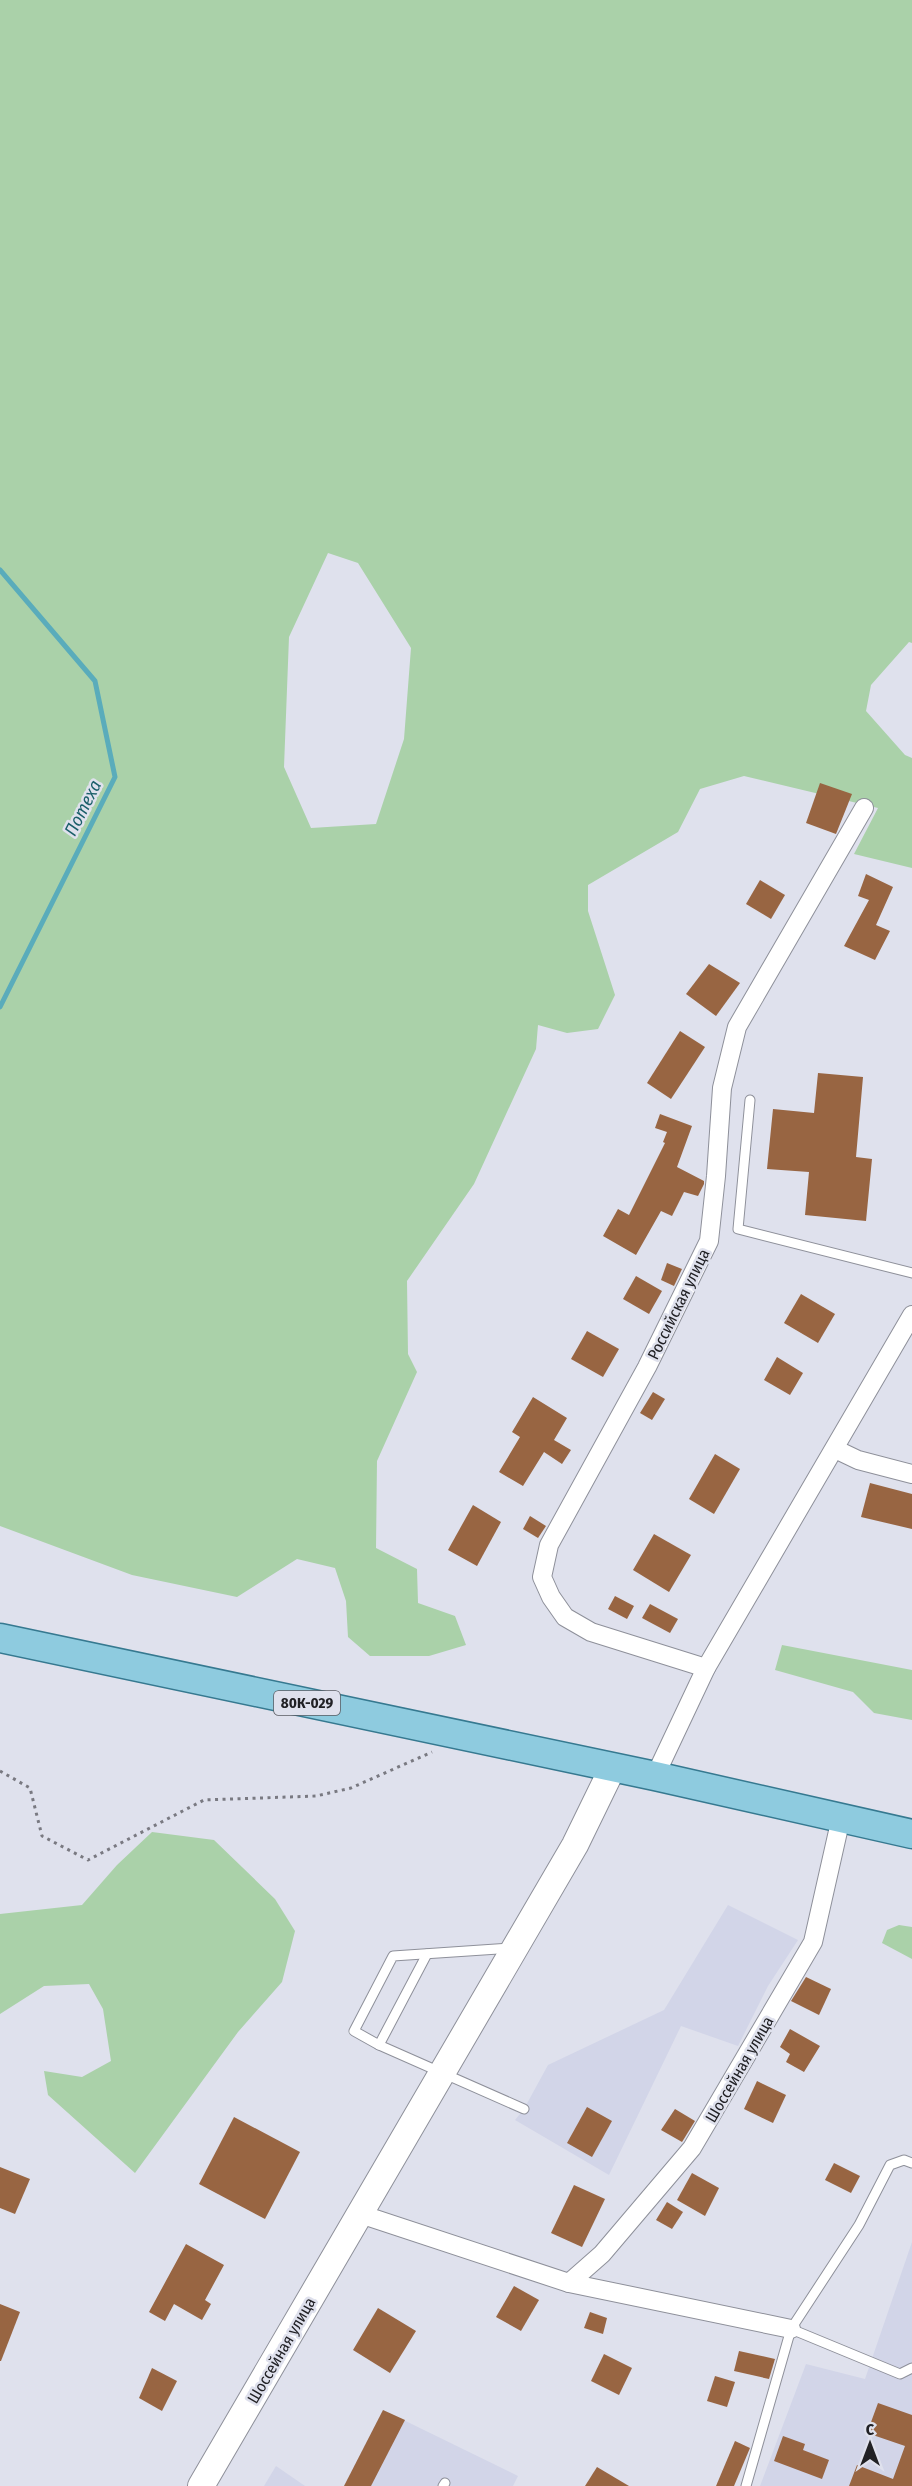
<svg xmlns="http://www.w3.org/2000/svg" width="912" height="2486" font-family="'Fira Sans Condensed',sans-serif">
<rect width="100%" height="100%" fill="#dfe1ed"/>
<g fill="#d2d5e8">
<polygon points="728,1905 798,1940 768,1986 738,2046 681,2026 609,2175 515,2120 524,2109 548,2065 664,2010"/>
<polygon points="912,2242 912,2486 760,2486 806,2364 865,2379"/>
<polygon points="383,2410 518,2476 513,2486 344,2486"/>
<polygon points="276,2466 305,2486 264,2486"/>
</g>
<g fill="#aad1a9" fill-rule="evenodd">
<path d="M0,0h912v643l-3,-1 -38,43 -5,26 39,44 7,3v110l-58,-14 24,-46 -134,-32 -44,13 -22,43 -90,53v26l27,84 -17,34 -31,4 -29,-8 -2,24 -62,135 -67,97 1,73 9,18 -40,89 -1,87 41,21 1,34 37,13 11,29 -37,11h-59l-22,-19 -2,-36 -11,-33 -38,-9 -60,38 -105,-22 -132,-49zM328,553l30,10 53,85 -7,91 -28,85 -65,4 -27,-61 5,-130z"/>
<polygon points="782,1645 912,1670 912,1720 874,1713 853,1692 775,1670"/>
<polygon points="152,1832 214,1840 275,1899 295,1931 282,1982 238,2032 135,2173 48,2095 44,2071 82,2077 111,2061 103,2009 89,1984 44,1986 0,2014 0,1914 82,1905 117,1865"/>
<polygon points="899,1925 912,1927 912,1959 882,1943 887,1930"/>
</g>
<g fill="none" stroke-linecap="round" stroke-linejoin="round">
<polyline stroke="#5aacbb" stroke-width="5" points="0,570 95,681 115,777 0,1007"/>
</g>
<g fill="#986542">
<polygon points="820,783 852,794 836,834 806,823"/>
<polygon points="866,874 893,887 876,925 890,931 875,960 844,946 869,900 858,896"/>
<polygon points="760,880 785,895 771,919 746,904"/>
<polygon points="709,964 740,983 716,1016 686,994"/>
<polygon points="680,1031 705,1047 671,1099 647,1083"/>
<polygon points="818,1073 863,1077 856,1157 872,1159 866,1221 805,1215 809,1172 767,1169 773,1109 814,1113"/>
<polygon points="660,1114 692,1126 677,1167 704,1181 704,1184 698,1196 684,1192 672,1216 661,1211 636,1255 603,1236 618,1209 629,1215 665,1143 663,1142 667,1132 655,1128"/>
<polygon points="667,1263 682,1269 674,1286 661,1280"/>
<polygon points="636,1276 662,1291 649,1314 623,1299"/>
<polygon points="801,1294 835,1314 818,1343 784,1323"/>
<polygon points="587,1331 619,1349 603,1377 571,1359"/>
<polygon points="777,1357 803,1373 790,1395 764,1380"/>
<polygon points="653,1392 665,1399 652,1420 640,1413"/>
<polygon points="533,1397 567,1418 554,1440 571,1450 562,1464 544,1452 523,1486 499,1472 520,1437 512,1432"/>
<polygon points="715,1454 740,1469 714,1514 689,1499"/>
<polygon points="870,1483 912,1494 912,1529 861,1517"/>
<polygon points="473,1505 501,1522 477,1566 448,1550"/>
<polygon points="530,1516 546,1526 538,1538 523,1529"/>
<polygon points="654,1534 691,1555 669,1592 633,1570"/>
<polygon points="615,1596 634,1606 627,1619 608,1609"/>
<polygon points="650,1604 678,1619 670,1633 642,1618"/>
<polygon points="806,1977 831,1989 819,2015 791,2001"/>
<polygon points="790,2029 820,2046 804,2072 786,2062 790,2054 780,2047"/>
<polygon points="757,2081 786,2095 773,2123 744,2109"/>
<polygon points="587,2107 612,2121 592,2157 567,2143"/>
<polygon points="675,2109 695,2121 682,2142 661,2130"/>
<polygon points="234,2117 300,2152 265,2219 199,2184"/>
<polygon points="834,2163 860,2176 851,2193 825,2180"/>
<polygon points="0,2167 30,2179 15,2214 0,2208"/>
<polygon points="692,2173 719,2188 705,2216 677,2200"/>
<polygon points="574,2185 605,2199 582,2247 551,2233"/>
<polygon points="667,2202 683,2212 672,2229 656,2220"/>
<polygon points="186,2244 224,2265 205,2300 211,2304 202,2320 174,2304 165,2321 149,2312"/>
<polygon points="514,2286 539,2300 521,2331 496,2317"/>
<polygon points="0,2304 20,2312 1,2361 0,2361"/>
<polygon points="378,2308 416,2331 390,2373 353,2350"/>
<polygon points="590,2312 607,2318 603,2334 584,2328"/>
<polygon points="739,2351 775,2359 769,2379 734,2371"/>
<polygon points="604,2354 632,2368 619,2395 591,2381"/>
<polygon points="152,2368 177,2381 162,2411 139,2398"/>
<polygon points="715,2376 735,2382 727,2407 707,2401"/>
<polygon points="878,2403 912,2415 912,2486 849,2486 857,2465 893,2479 905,2446 867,2433"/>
<polygon points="383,2410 405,2420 371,2486 344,2486"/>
<polygon points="783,2436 805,2444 803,2450 829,2460 822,2479 774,2461"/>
<polygon points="735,2441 750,2448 734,2486 716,2486"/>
<polygon points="597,2467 629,2486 585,2486"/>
</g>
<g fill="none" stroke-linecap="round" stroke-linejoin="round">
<g stroke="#8e909a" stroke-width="11">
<g id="lane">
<polyline points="750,1100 738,1229 912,1273"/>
<polyline points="512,1948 393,1956 354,2031 379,2045 524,2109"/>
<polyline points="379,2045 427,1954"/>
<polyline points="791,2329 900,2374 912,2368"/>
<polyline points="443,2486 445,2483"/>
<polyline points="746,2486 791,2329 859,2225 890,2165 904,2160 912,2163"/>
</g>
</g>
<g stroke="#8e909a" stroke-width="20">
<g id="street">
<polyline points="835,1449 858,1460 912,1474"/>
<polyline points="706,1668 591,1632 565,1617 551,1597 542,1577 549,1545 647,1367 709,1241 716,1176 722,1088 737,1027 864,808"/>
<polyline points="655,1776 706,1668 912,1315"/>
<polyline points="360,2214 569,2283 791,2329"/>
<polyline points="569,2283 602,2254 692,2148 813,1942 841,1818"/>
</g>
</g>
<g stroke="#8e909a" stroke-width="28">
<polyline id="secondary" points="201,2486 575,1845 613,1767"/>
</g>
<g stroke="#367990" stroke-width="31">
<polyline id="primary" points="0,1638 655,1776 912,1834"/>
</g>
<polyline stroke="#797981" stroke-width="3" stroke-dasharray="3 4.5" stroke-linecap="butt" points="0,1771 30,1788 42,1836 88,1860 204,1800 316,1796 351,1788 432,1752"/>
<use href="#lane" stroke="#fff" stroke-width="9"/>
<use href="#street" stroke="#fff" stroke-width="18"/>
<use href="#secondary" stroke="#fff" stroke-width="26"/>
<use href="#primary" stroke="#8ecbdf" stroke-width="28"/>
</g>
<g text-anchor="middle" stroke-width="5" stroke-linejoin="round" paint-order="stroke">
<rect fill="#dfe1ed" stroke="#5a5b61" stroke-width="1.5" x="274" y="1691" width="66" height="24" rx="4.5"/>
<g font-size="15" font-weight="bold" fill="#212125">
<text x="307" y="1708">80К-029</text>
</g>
<g font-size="16" fill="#212125" stroke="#dfe1ed">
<text transform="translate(678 1304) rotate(-64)" y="6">Российская улица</text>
<text transform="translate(739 2069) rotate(-60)" y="6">Шоссейная улица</text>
<text transform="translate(281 2350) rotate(-60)" y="6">Шоссейная улица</text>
</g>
<g font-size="18" font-style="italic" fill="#1b5f6a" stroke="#dfe1ed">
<text transform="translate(83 808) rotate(-63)" y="6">Потеха</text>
</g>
</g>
<g transform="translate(870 2444)" stroke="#dfe1ed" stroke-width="4.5" paint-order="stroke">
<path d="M0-4.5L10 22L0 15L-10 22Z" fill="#212125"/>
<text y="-9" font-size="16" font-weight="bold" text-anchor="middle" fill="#212125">С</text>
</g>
</svg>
